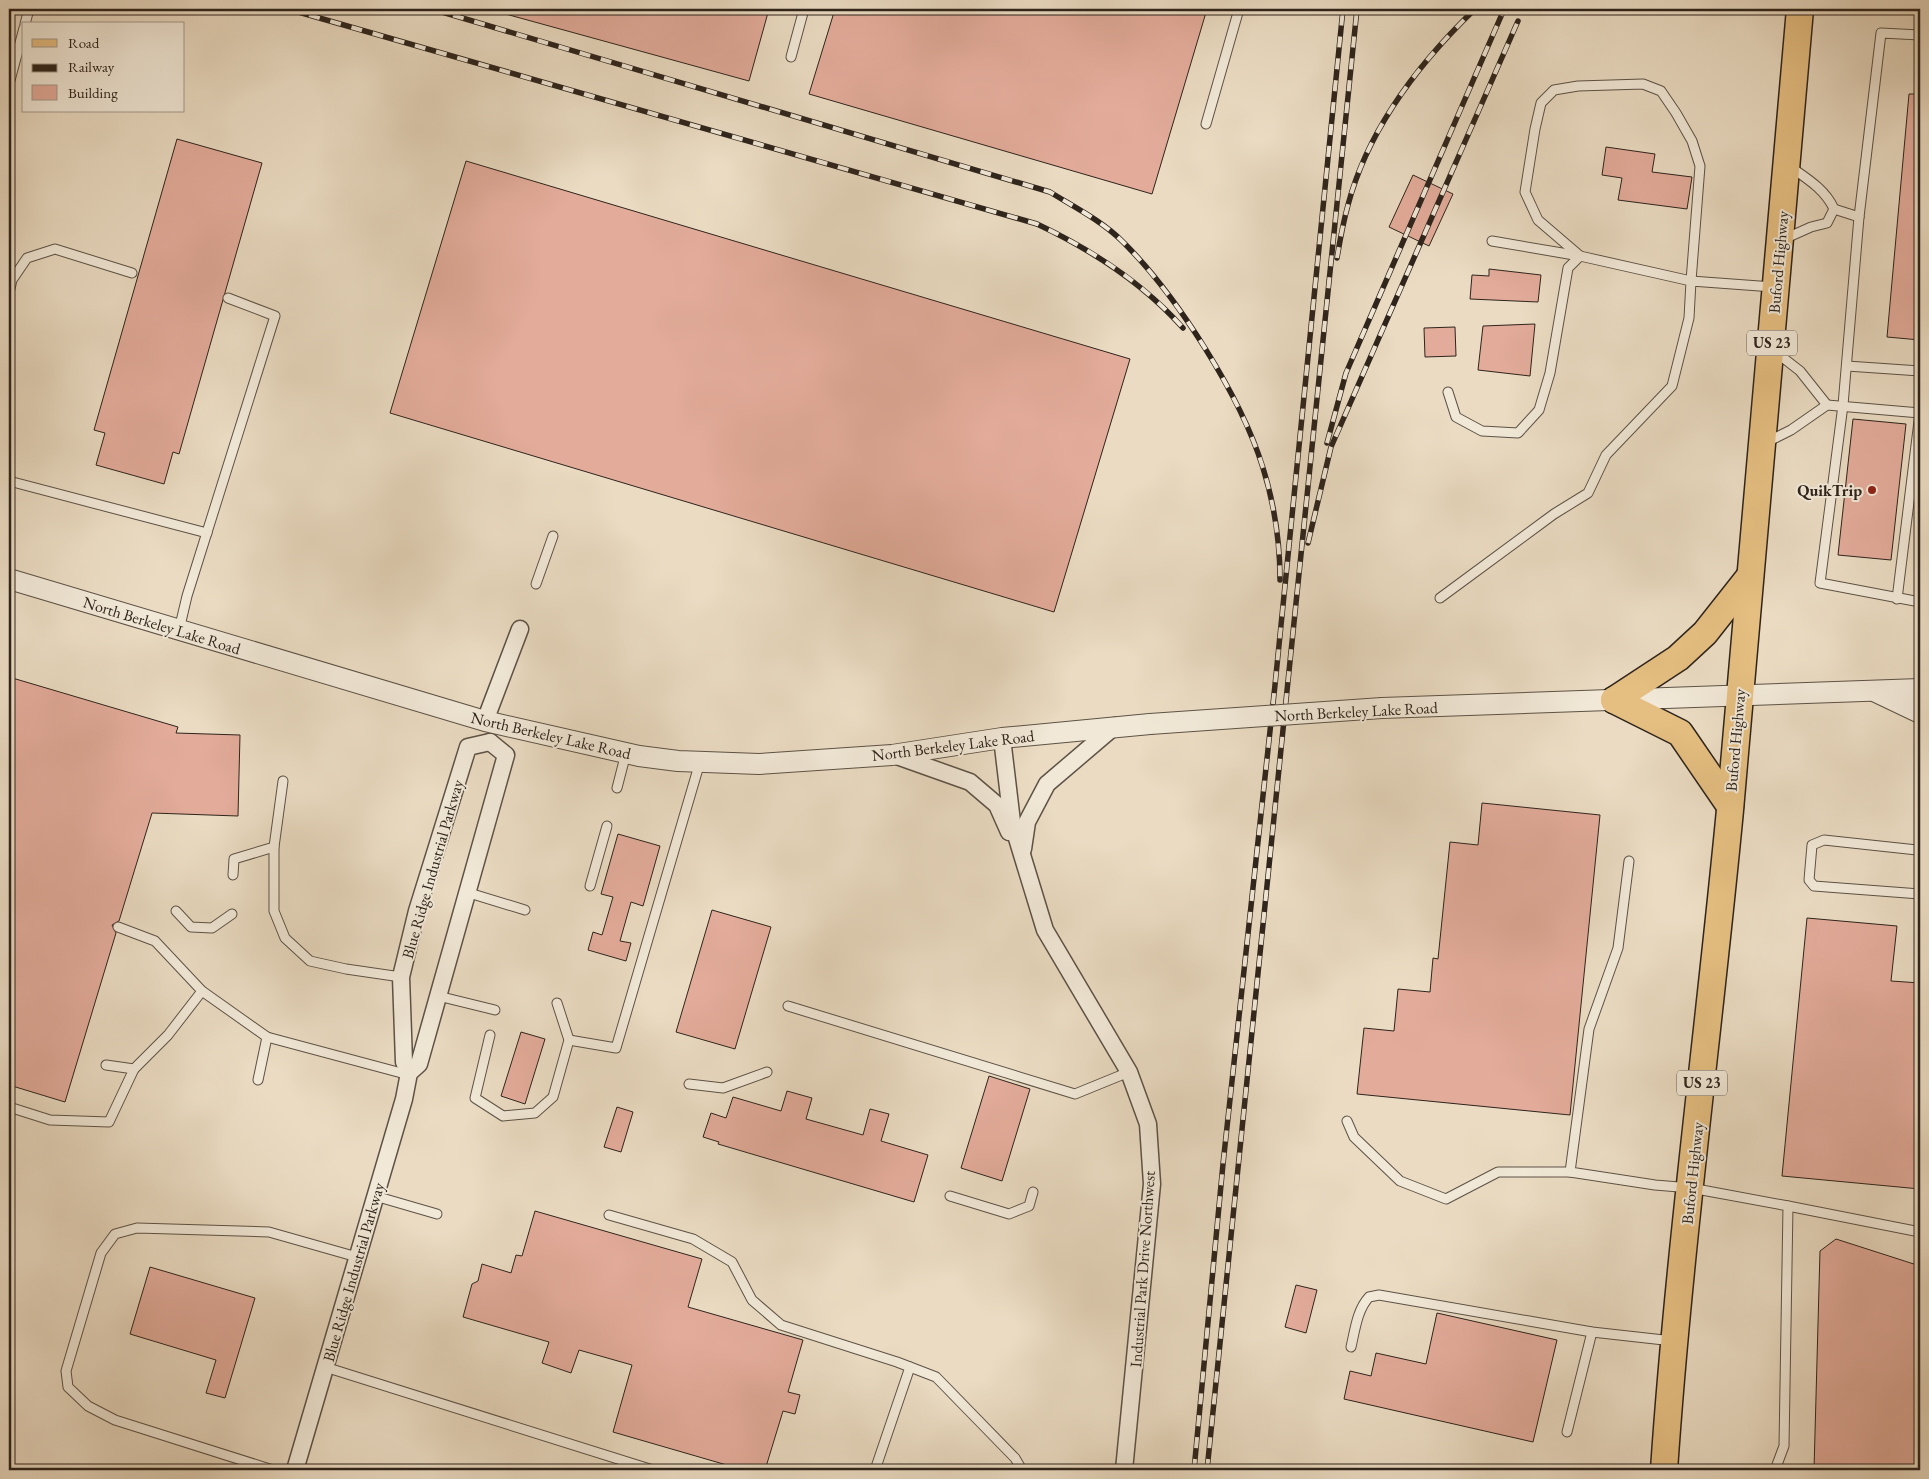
<svg xmlns="http://www.w3.org/2000/svg" width="1929" height="1479" font-family="'EB Garamond',serif">
<rect width="100%" height="100%" fill="#eadbc2"/>
<filter id="stains"><feTurbulence type="fractalNoise" baseFrequency=".004" numOctaves="4"/><feColorMatrix values="0 0 0 0 .2 0 0 0 0 .09 0 0 0 0 .02 0 0 0 .5 -.17"/></filter>
<radialGradient id="worn" r=".72"><stop offset=".6" stop-color="#630" stop-opacity="0"/><stop offset="1" stop-color="#630" stop-opacity=".3"/></radialGradient>
<g fill="#e2ab9a" stroke="#2e241c">
<polygon points="503,9 769,9 749,81 502,13"/>
<polygon points="835,9 1207,9 1152,194 809,94"/>
<polygon points="1909,94 1920,94 1920,340 1887,337"/>
<polygon points="177,139 262,163 179,454 173,452 164,484 96,465 105,433 94,430"/>
<polygon points="1606,147 1655,154 1652,172 1692,177 1687,209 1618,200 1622,178 1602,175"/>
<polygon points="466,161 1130,359 1054,612 390,413"/>
<polygon points="1413,175 1453,194 1429,246 1389,227"/>
<polygon points="1489,269 1541,275 1538,302 1470,299 1472,275 1489,276"/>
<polygon points="1535,324 1530,376 1478,370 1483,326"/>
<polygon points="1455,327 1456,356 1425,357 1424,328"/>
<polygon points="1853,419 1906,424 1891,560 1838,555"/>
<polygon points="9,677 178,727 176,733 240,735 238,816 152,813 119,921 112,925 116,933 65,1102 9,1085"/>
<polygon points="1482,803 1600,815 1570,1115 1357,1094 1364,1028 1394,1031 1398,989 1430,992 1433,958 1438,959 1450,842 1478,845"/>
<polygon points="618,834 660,846 643,906 631,902 620,941 631,943 626,961 588,950 593,932 602,935 613,897 601,894"/>
<polygon points="712,910 771,927 735,1049 676,1032"/>
<polygon points="1807,918 1897,926 1891,981 1920,983 1920,1189 1782,1176"/>
<polygon points="521,1032 545,1039 525,1104 501,1096"/>
<polygon points="989,1076 1030,1089 1002,1181 961,1168"/>
<polygon points="787,1091 812,1098 806,1119 863,1135 870,1109 889,1114 881,1141 928,1155 914,1202 718,1144 719,1142 703,1137 711,1113 726,1118 733,1097 781,1111"/>
<polygon points="617,1107 633,1112 621,1152 604,1147"/>
<polygon points="535,1211 702,1259 688,1307 803,1340 788,1392 800,1395 795,1414 783,1411 765,1470 744,1470 613,1432 632,1365 579,1350 571,1373 542,1363 549,1342 463,1317 472,1284 478,1281 482,1264 511,1273 516,1255 522,1256"/>
<polygon points="1836,1239 1920,1266 1920,1470 1814,1470 1820,1251"/>
<polygon points="150,1267 255,1298 225,1398 206,1393 216,1360 130,1334"/>
<polygon points="1296,1285 1317,1290 1306,1333 1285,1327"/>
<polygon points="1437,1313 1557,1340 1533,1442 1344,1399 1350,1371 1371,1376 1376,1353 1426,1364"/>
</g>
<g fill="none" stroke-linecap="round" stroke-linejoin="round">
<g stroke="#5d5246" stroke-width="11">
<g id="service">
<polyline points="25,24 29,9"/>
<polyline points="1920,35 1881,33 1859,217 1843,405 1820,583 1920,602"/>
<polyline points="791,57 804,9"/>
<polyline points="9,84 24,28"/>
<polyline points="1206,124 1239,9"/>
<polyline points="1834,209 1859,217"/>
<path d="M1782,240l29,-13 16,-4 7,-14c-9,-20 -28,-31 -45,-43"/>
<polyline points="1492,241 1580,256"/>
<polyline points="9,293 12,280 27,258 55,249 132,273"/>
<polyline points="1773,350 1800,371 1827,405"/>
<polyline points="1847,366 1920,371"/>
<polyline points="1448,392 1456,417 1482,431 1518,433 1539,410 1550,373 1568,268 1580,256 1691,281 1700,166 1692,141 1676,113 1661,91 1643,84 1578,86 1554,90 1541,103 1535,129 1525,192 1538,220 1580,256"/>
<polyline points="1767,442 1791,430 1827,405 1920,413 1897,599"/>
<polyline points="9,481 207,533"/>
<polyline points="536,584 553,536"/>
<polyline points="1440,598 1554,514 1588,493 1606,455 1672,386 1689,318 1691,281 1773,287"/>
<polyline points="179,630 187,596 275,316 228,298"/>
<polyline points="283,781 274,847 274,911 285,938 310,961 346,969 401,977"/>
<polyline points="617,788 626,753"/>
<polyline points="1920,852 1917,850 1824,840 1812,845 1809,880 1814,886 1920,894"/>
<polyline points="1629,861 1618,948 1589,1029 1570,1172 1655,1185 1691,1188 1788,1206 1784,1446 1775,1470"/>
<polyline points="233,875 234,859 274,847"/>
<polyline points="590,886 607,826"/>
<polyline points="466,892 525,910"/>
<polyline points="176,911 191,927 212,928 232,914"/>
<polyline points="118,927 155,941 202,991 267,1037 409,1075"/>
<polyline points="438,996 495,1010"/>
<polyline points="788,1006 1075,1094 1129,1072"/>
<polyline points="490,1035 475,1098 503,1116 535,1113 553,1097 569,1040 557,1003"/>
<polyline points="569,1040 616,1048 700,762"/>
<polyline points="106,1065 134,1069 168,1035 202,991"/>
<polyline points="258,1080 267,1037"/>
<polyline points="689,1084 723,1088 767,1072"/>
<polyline points="9,1107 50,1120 109,1122 134,1069"/>
<polyline points="1347,1121 1354,1137 1400,1181 1446,1199 1498,1172 1570,1172"/>
<polyline points="375,1196 437,1214"/>
<polyline points="950,1196 1009,1214 1029,1206 1033,1192"/>
<polyline points="1788,1206 1920,1232"/>
<polyline points="609,1215 693,1239 732,1262 752,1300 781,1325 897,1362 936,1377 1015,1458 1022,1470"/>
<path d="M1351,1347c4,-17 6,-37 18,-50l10,-2 213,37 81,9"/>
<polyline points="325,1367 653,1470"/>
<polyline points="1567,1432 1592,1332"/>
<polyline points="273,1470 115,1420 88,1406 68,1387 66,1371 101,1253 115,1234 137,1228 269,1232 357,1257"/>
<polyline points="875,1470 910,1367"/>
</g>
</g>
<g stroke="#5d5246" stroke-width="19">
<g id="minor">
<polyline points="485,721 520,629"/>
<polyline points="1002,738 1012,822 1045,930 1129,1072 1148,1124 1152,1184 1124,1470"/>
<polyline points="894,755 970,782 997,805 1009,832"/>
<polyline points="1023,849 1027,822 1047,784 1115,726"/>
<polyline points="409,1073 404,1062 401,977 417,911 468,747 490,742"/>
<polyline points="295,1470 404,1099 409,1073 419,1064 497,787 506,755 490,742"/>
</g>
</g>
<g stroke="#5d5246" stroke-width="22">
<g id="tertiary">
<polyline points="9,579 485,721 639,756 678,761 759,764 892,755 1002,738 1150,724"/>
<polyline points="1876,692 1920,713"/>
<polyline points="1382,708 1920,689"/>
</g>
</g>
<g stroke="#2e241c" stroke-width="29">
<g id="primary">
<polyline points="1614,700 1678,658 1705,633 1750,576"/>
<polyline points="1614,700 1680,733 1730,806"/>
<path d="M1664,1470c15,-220 45,-440 66,-660 25,-267 45,-534 70,-801"/>
</g>
</g>
<use href="#service" stroke="#f1e8d7" stroke-width="9"/>
<use href="#minor" stroke="#f1e8d7" stroke-width="16"/>
<use href="#tertiary" stroke="#f1e8d7" stroke-width="20"/>
<use href="#primary" stroke="#e5be81" stroke-width="26"/>
<g stroke="#2e241c" stroke-width="5.5">
<g id="rail">
<path d="M288,9l749,215c55,26 105,58 146,104"/>
<path d="M432,9l618,183c24,15 52,29 72,49 54,53 119,155 141,227 11,35 17,76 17,112"/>
<path d="M1337,258c3,-18 6,-35 11,-53 20,-76 71,-142 127,-196"/>
<polyline points="1327,443 1346,373 1502,14"/>
<polyline points="1308,543 1331,447 1518,21"/>
<polyline points="1194,1470 1223,1164 1275,685 1343,9"/>
<polyline points="1207,1470 1357,9"/>
</g>
</g>
<use href="#rail" stroke="#f1e8d7" stroke-width="4" stroke-dasharray="11" stroke-linecap="butt"/>
<g stroke="#5d5246" stroke-width="22" stroke-linecap="butt">
<polyline id="tertiary-bridge" points="1150,724 1382,708"/>
</g>
<use href="#tertiary-bridge" stroke="#f1e8d7" stroke-width="20"/>
</g>
<circle fill="#8f2418" stroke="#f1e8d7" stroke-width="2" cx="1872" cy="490" r="5"/>
<g text-anchor="middle" stroke-width="4" stroke-linejoin="round" paint-order="stroke">
<g fill="#f1e8d7" stroke="#685f54" stroke-width="1">
<rect x="1747" y="330.5" width="50" height="25" rx="4"/>
<rect x="1677" y="1070.5" width="50" height="25" rx="4"/>
</g>
<g font-size="15" font-weight="bold" fill="#2e241c">
<text x="1772" y="348">US 23</text>
<text x="1702" y="1088">US 23</text>
</g>
<g font-size="16" fill="#2e241c" stroke="#f1e8d7">
<text transform="translate(1778 262) rotate(-85)" y="6">Buford Highway</text>
<text transform="translate(162 625) rotate(17)" y="6">North Berkeley Lake Road</text>
<text transform="translate(1356 711) rotate(-3)" y="6">North Berkeley Lake Road</text>
<text transform="translate(551 735) rotate(13)" y="6">North Berkeley Lake Road</text>
<text transform="translate(1735 740) rotate(-85)" y="6">Buford Highway</text>
<text transform="translate(953 745) rotate(-7)" y="6">North Berkeley Lake Road</text>
<text transform="translate(432 869) rotate(-74)" y="6">Blue Ridge Industrial Parkway</text>
<text transform="translate(1692 1173) rotate(-84)" y="6">Buford Highway</text>
<text transform="translate(1142 1269) rotate(-86)" y="6">Industrial Park Drive Northwest</text>
<text transform="translate(353 1272) rotate(-74)" y="6">Blue Ridge Industrial Parkway</text>
</g>
<g font-size="16" font-weight="bold" fill="#2e241c" stroke="#f1e8d7" text-anchor="end">
<text x="1862" y="496">QuikTrip</text>
</g>
</g>
<rect width="1929" height="1479" fill="none" stroke="#eadbc2" stroke-width="30"/>
<rect x="10" y="10" width="1909" height="1459" fill="none" stroke="#2e241c" stroke-width="2.5"/>
<rect x="15" y="15" width="1899" height="1449" fill="none" stroke="#2e241c"/>
<rect x="22" y="22" width="162" height="90" fill="#f1e8d7" stroke="#a39a8c"/>
<rect x="32" y="39" width="25" height="8" fill="#e5be81" stroke="#a39a8c"/>
<text x="68" y="48" font-size="15" fill="#2e241c">Road</text>
<rect x="32" y="64" width="25" height="8" fill="#2e241c" stroke="#a39a8c"/>
<text x="68" y="72" font-size="15" fill="#2e241c">Railway</text>
<rect x="32" y="85" width="25" height="15" fill="#e2ab9a" stroke="#a39a8c"/>
<text x="68" y="98" font-size="15" fill="#2e241c">Building</text>
<rect width="100%" height="100%" filter="url(#stains)"/>
<rect width="100%" height="100%" fill="url(#worn)"/>
</svg>
